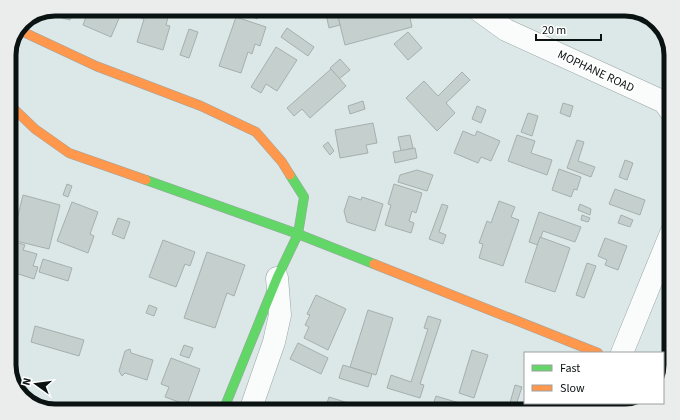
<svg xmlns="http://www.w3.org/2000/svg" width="680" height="420" font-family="'Source Sans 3',sans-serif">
<rect width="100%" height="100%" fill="#dbe8e7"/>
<g fill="#c4cfce" stroke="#a5afae">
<polygon points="66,9 74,9 70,20 62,18"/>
<polygon points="89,9 123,9 111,37 83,25"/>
<polygon points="140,9 170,9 166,25 170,26 163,50 137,42 144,19 138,17"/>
<polygon points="205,9 217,9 216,13"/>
<polygon points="251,9 263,9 257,19 248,14"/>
<polygon points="270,9 286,9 281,16"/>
<polygon points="336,9 363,9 364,13 383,9 385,15 408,9 412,27 345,45"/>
<polygon points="337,11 340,25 329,28 326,14"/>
<polygon points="236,17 266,27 260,46 255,44 252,54 248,52 241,73 219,66"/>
<polygon points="287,28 314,47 308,56 281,37"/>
<polygon points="189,29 198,32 189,58 180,55"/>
<polygon points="408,32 422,48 408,60 394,44"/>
<polygon points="276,47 297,60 277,91 266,84 261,93 251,87"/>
<polygon points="340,59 350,70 339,79 330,68"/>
<polygon points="331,69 346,86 310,118 302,109 294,116 287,108"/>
<polygon points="462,72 470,80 446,103 455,113 437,131 406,98 424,81 438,96"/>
<polygon points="363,101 365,109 350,114 348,106"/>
<polygon points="563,103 573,106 570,117 560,113"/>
<polygon points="477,106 486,110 481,123 472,119"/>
<polygon points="528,113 538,116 532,136 521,132"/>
<polygon points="373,123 377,143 366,145 368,153 340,158 335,130"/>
<polygon points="463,131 475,136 477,131 500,141 491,161 481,157 478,163 454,153"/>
<polygon points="410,135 413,148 401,151 398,137"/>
<polygon points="517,135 535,141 531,153 552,160 547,175 508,161"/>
<polygon points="577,140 584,142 578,161 595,167 591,177 567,168"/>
<polygon points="328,142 334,151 330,155 323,146"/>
<polygon points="415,148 417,158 395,163 393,152"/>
<polygon points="625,160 633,163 627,180 619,177"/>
<polygon points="559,169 581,177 577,190 574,189 571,197 552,190"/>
<polygon points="417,170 433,175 427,191 398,182 400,175"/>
<polygon points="67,184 72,186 68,197 63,195"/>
<polygon points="394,184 422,193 416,213 412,211 409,221 414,223 411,233 385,225 391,205 388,204"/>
<polygon points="615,189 645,200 640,215 609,204"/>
<polygon points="23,195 60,205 49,249 12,240"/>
<polygon points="349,196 361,200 362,197 383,204 375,231 347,222 344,211"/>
<polygon points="499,201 515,207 511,217 519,220 503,266 479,258 483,244 479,243 487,221 491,223"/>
<polygon points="72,202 98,212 90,234 94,236 88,253 57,241"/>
<polygon points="442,204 448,206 439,232 446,235 443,244 429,239"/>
<polygon points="580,204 591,209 590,215 578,210"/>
<polygon points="539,212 581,227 575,242 543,231 538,245 529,242"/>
<polygon points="582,215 590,218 588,222 581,220"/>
<polygon points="621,215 633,220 630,227 618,223"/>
<polygon points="118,218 130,222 124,239 112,234"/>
<polygon points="540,237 570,248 555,292 525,282"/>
<polygon points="605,238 627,246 618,270 605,265 607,260 598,256"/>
<polygon points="9,240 25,245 23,250 37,254 33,266 38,267 34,279 9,271"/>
<polygon points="163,240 195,252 190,266 185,264 176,287 149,277"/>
<polygon points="207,252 245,265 234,296 227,293 215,328 184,318"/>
<polygon points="43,259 72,268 68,281 39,272"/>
<polygon points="587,263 596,266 584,298 576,295"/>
<polygon points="9,273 16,276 9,301"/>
<polygon points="316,295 346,309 328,350 304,338 309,327 305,325 310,315 307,314"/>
<polygon points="149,305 157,308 154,316 146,313"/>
<polygon points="368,310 393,318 376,375 350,367"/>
<polygon points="428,316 441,320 420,384 424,385 420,398 387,388 391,375 411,382 428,329 424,328"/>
<polygon points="35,326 84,340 79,356 31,342"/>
<polygon points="298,343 328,358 321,374 290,359"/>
<polygon points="184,345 193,348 189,358 180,355"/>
<polygon points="130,349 131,353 153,360 147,380 125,373 122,376 119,371 125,351"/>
<polygon points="472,350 488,355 474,398 459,393"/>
<polygon points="171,358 200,369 187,405 165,397 169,387 161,384"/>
<polygon points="343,365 372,374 368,387 339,378"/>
<polygon points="515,385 522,387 516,405 510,403"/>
<polygon points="436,396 466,405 465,411 442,411 432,408"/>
<polygon points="329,397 361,407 360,411 331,411 325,409"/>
<polygon points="543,403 576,403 573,411 541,411"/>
</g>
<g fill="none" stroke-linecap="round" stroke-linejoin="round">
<g stroke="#9aa4a3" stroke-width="23">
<g id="street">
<polyline points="477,9 506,30 664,102 671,112"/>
<polyline points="622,353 671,233"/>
<polyline points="663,379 666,380"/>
<polyline points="250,411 274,342 280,315 277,278"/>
</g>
</g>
<g stroke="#9aa4a3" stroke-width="10">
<g id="fast">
<polyline points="146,180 298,234 374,264"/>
<polyline points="223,411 277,278 298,234 304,197 290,175"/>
</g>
</g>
<g stroke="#9aa4a3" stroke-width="10">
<g id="slow">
<polyline points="19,30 96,66 201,106 256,132 282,162 290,175"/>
<polyline points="9,93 13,108 35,129 69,153 146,180"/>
<polyline points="374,264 598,353"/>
</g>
</g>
<use href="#street" stroke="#fafcfb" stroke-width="22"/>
<use href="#fast" stroke="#63d668" stroke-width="9"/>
<use href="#slow" stroke="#ff974d" stroke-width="9"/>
</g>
<g text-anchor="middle" stroke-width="4" stroke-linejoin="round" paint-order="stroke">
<g font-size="12" fill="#0a1212" stroke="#fff">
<text transform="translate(596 71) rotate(25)" y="4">MOPHANE ROAD</text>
</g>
</g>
<path d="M0 0H680V420H0ZM55 16H625A39 39 0 0 1 664 55V365A39 39 0 0 1 625 404H55A39 39 0 0 1 16 365V55A39 39 0 0 1 55 16Z" fill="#ebecec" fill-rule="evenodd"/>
<path fill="none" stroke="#0a1212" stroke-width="5" d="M55 16H625A39 39 0 0 1 664 55V365A39 39 0 0 1 625 404H55A39 39 0 0 1 16 365V55A39 39 0 0 1 55 16Z"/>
<rect x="524" y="352" width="140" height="52" fill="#ffffff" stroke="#9da0a0"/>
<rect x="532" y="365" width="20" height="6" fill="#63d668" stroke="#9da0a0"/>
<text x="560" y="372" font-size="12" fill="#0a1212">Fast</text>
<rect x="532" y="385" width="20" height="6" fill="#ff974d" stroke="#9da0a0"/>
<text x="560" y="392" font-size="12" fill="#0a1212">Slow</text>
<g transform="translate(36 384) rotate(284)" stroke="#ffffff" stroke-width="3" paint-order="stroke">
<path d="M0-3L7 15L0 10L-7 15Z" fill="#0a1212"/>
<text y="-6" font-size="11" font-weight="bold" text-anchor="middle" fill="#0a1212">N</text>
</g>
<path d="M536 34v6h65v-6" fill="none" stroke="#0a1212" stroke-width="2"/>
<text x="542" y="34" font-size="12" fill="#0a1212" stroke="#ffffff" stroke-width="3" paint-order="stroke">20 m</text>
</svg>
